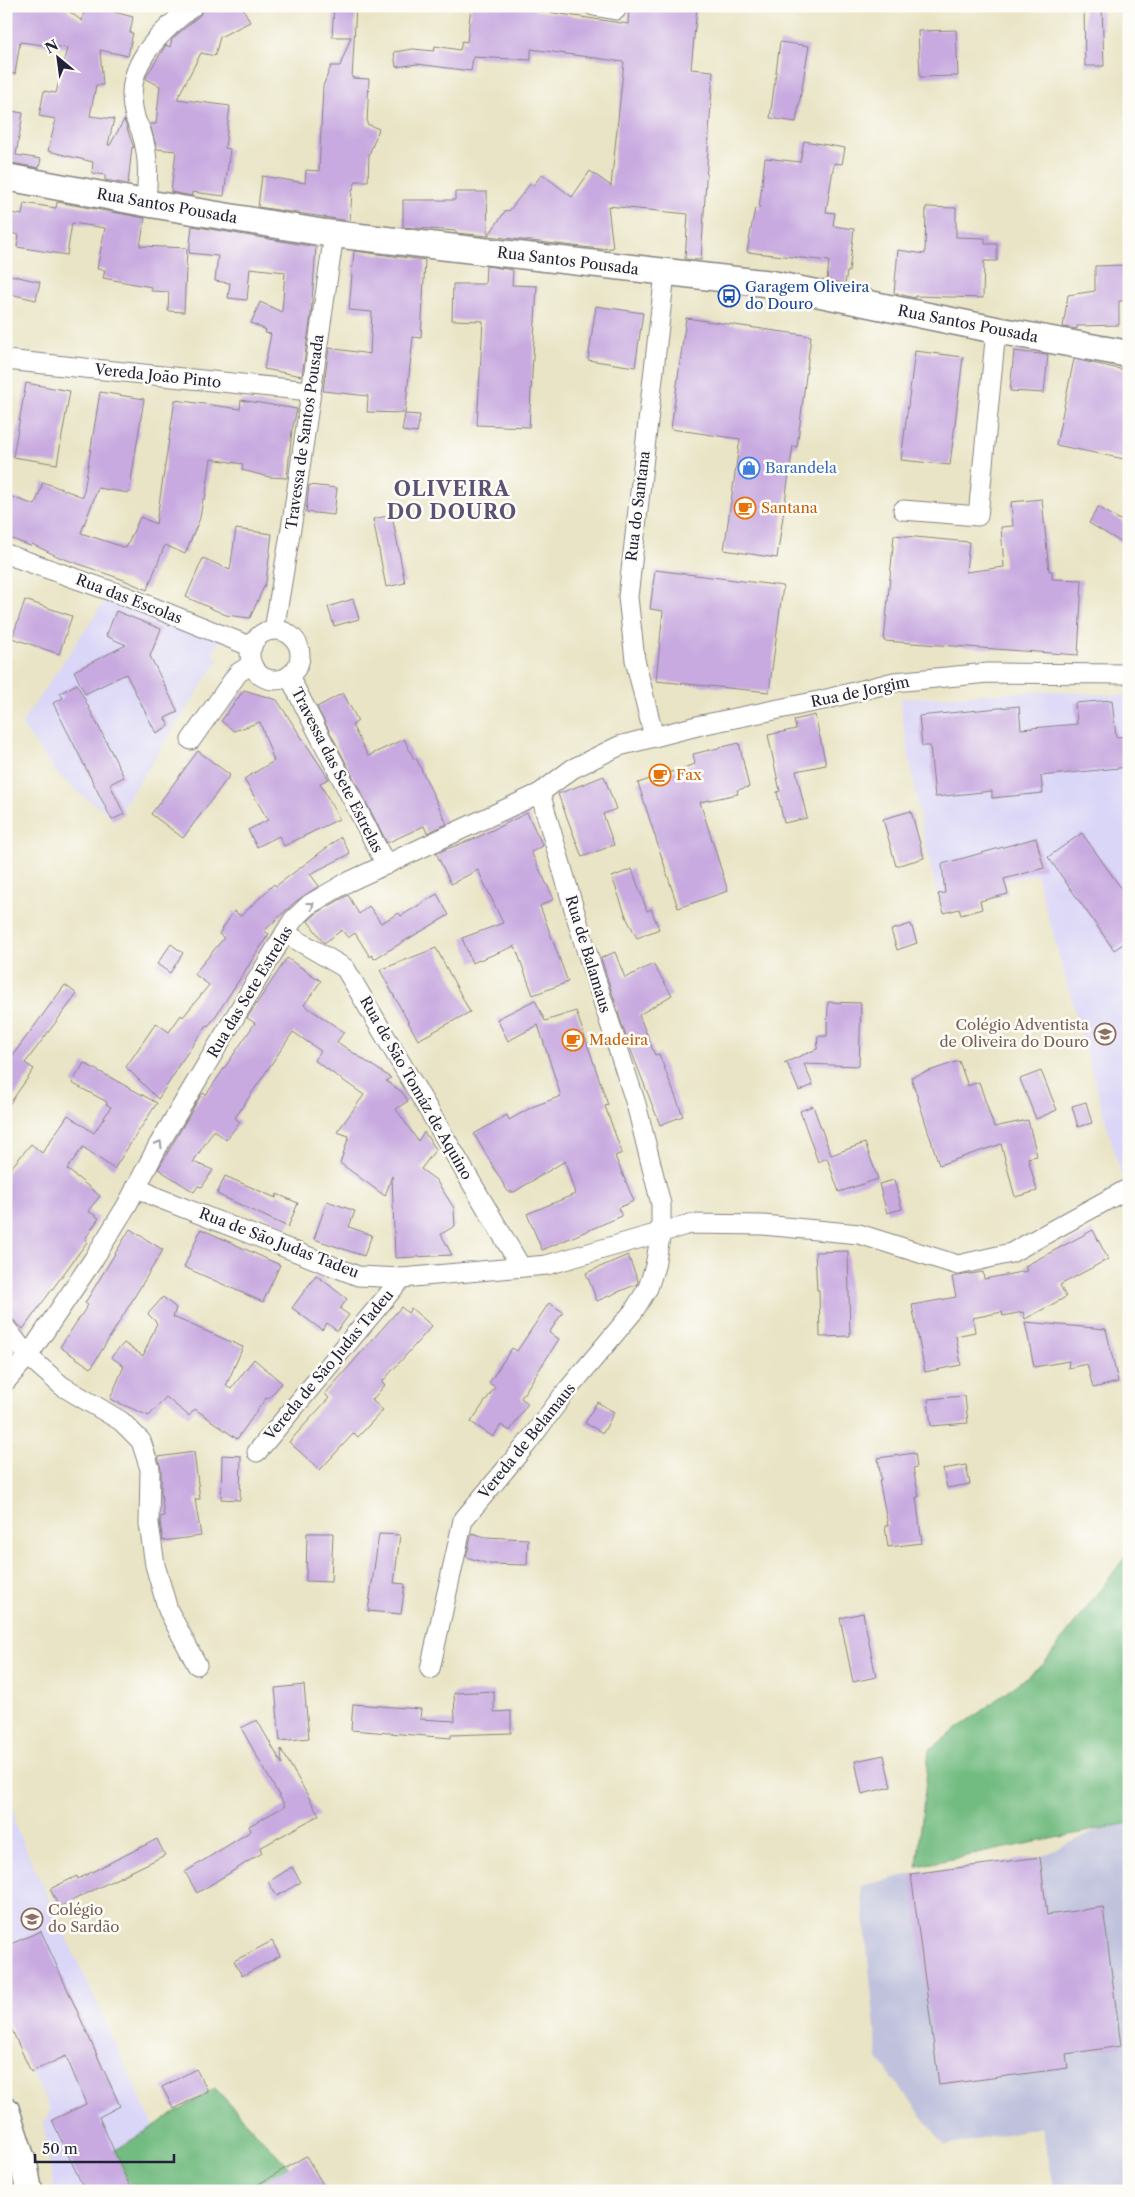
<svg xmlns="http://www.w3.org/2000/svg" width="1135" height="2197" font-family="'Libre Caslon Text',serif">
<rect width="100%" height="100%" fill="#fdfcf7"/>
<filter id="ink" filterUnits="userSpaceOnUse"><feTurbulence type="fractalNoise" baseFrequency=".02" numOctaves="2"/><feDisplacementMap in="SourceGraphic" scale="10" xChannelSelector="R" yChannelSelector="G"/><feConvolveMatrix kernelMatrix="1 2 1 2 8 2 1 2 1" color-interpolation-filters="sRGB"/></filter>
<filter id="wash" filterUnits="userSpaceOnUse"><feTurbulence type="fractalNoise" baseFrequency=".0096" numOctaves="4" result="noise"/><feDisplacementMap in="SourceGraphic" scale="20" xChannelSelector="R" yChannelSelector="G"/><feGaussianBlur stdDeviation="1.12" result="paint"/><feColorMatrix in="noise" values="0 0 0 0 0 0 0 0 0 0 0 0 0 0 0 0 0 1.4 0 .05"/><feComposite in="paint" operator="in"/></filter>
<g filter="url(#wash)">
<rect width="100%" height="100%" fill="#e9e4c5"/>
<g fill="#dad6f7">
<polygon points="108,596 221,639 212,655 219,659 115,819 79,793 56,772 21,724"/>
<polygon points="1043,691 1129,696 1129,1173 1121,1176 1036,874 938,896 923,835 899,699"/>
<polygon points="6,1777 16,1819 13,1821 183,2191 54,2191 43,2122 47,2119 50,2110 6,2017"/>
</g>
<polygon fill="#c0c2dd" points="1129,1816 1129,2191 1055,2191 1042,2127 945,2146 878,2059 861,1886 911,1874 1040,1857"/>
<g fill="#73bc81" stroke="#4a6f5e">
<polygon points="1129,1552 1129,1823 917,1866 929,1750 1043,1665"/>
<polygon points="215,2088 311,2191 127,2191 111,2153"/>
</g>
<g id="blocks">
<g fill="#c8aae0">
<polygon points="6,6 62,6 82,21 85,6 115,6 114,12 133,17 130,33 133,33 128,56 100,50 103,85 96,85 90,116 114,119 108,145 110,145 124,120 134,148 132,147 128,184 105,180 105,175 92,173 93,162 48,151 56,119 39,116 44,91 56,93 67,48 20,42 15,74 6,73"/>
<polygon points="204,6 242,6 250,22 220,37 215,56 201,53 177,99 230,106 225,148 230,149 224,196 192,192 192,196 171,192 176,151 157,149 150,124 156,124 160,86 146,79 147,75 164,48 166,45 170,47 172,39 200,15"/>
<polygon points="334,6 356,6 352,78 369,79 367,124 379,129 369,155 368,181 356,181 352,192 350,221 258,207 262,176 305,183 306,170 319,171 323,86 331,66 340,66 351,37 332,37"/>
<polygon points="471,6 534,8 534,10 628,24 629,6 697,6 691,69 713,71 701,260 685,259 688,214 608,206 613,248 600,249 488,236 506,210 509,211 530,184 533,186 542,174 572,197 590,171 611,186 624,62 531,49 531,60 473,57 471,71 417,64 396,67 394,52 413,49 434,51 435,46 460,50 462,41 467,42"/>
<polygon points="1084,6 1102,6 1104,66 1085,66"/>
<polygon points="956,30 958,76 920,77 918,31"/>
<polygon points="780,42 809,46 796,122 770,118"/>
<polygon points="6,110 23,113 16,155 41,159 39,168 6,162"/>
<polygon points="804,141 845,148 842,164 834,163 826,212 835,213 833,226 854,229 849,272 847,272 845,284 827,280 829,261 747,252 755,208 759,209 765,158 800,162"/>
<polygon points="455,192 487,192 488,236 456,233 456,231 403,227 403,200 455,200"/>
<polygon points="57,202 145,218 140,246 187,248 184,312 168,311 169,292 151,291 151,287 103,278 105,270 97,269 105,228 72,223 67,255 17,247 19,235 6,232 6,212 22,215 24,203 56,208"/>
<polygon points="926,207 956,208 956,237 985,238 985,244 997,244 997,261 984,261 983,298 915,296 915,298 894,293 898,250 925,254"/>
<polygon points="192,226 316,247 311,315 302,376 264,369 271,334 265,333 266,330 251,323 260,302 282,312 285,272 250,268 247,300 228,298 230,283 215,281 218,256 189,253"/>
<polygon points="354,251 425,260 421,338 413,337 405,413 367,412 368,396 323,391 329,348 370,354 372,312 349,310"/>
<polygon points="1125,265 1126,301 1119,301 1119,325 1077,326 1077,329 1063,327 1068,295 1095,291 1095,266"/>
<polygon points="486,266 513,270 512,285 537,286 529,427 477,425 483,321 452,320 453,284 485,284"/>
<polygon points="6,274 40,282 36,300 6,293"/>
<polygon points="596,306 643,313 635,367 588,360"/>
<polygon points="686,318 811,336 797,447 793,446 777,558 724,550 740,439 671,429"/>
<polygon points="915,351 963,357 950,465 901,460"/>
<polygon points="1014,351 1048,355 1044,393 1010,391"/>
<polygon points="1074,359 1129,371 1129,460 1056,445"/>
<polygon points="26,383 70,391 57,464 13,457"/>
<polygon points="100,392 144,399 129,493 98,488 81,533 126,548 140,517 156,524 175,400 240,409 241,400 297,409 292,430 287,478 269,477 242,470 243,464 211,459 205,499 203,499 200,518 185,554 165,545 147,590 124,580 59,557 32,544 31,546 6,537 6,495 35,505 43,482 83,497"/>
<polygon points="405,414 420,415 417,433 402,431"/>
<polygon points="309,485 337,488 334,515 306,512"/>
<polygon points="1042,499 1049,571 1052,571 1052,579 1082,580 1078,655 884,641 894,535 969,542 966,572 1004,567 1001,527 1013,526 1011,502"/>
<polygon points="1098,507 1129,525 1129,547 1089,523"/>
<polygon points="392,515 405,583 386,587 373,519"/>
<polygon points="236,529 272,534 266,582 250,618 226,615 186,597 203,558 230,570"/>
<polygon points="655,570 783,586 769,692 656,681 663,611 650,609"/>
<polygon points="353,599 359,619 334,626 328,607"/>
<polygon points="25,600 72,616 59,654 12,638"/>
<polygon points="116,611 161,629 150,656 178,712 165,718 169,726 156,733 126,674 85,694 74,671 126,645 106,636"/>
<polygon points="77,684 124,777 110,784 124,814 112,820 53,703 63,698 60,693"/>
<polygon points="244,690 277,700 329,779 320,783 339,819 284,846 279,836 257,847 248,830 268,820 244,779 274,761 260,722 234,731 221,721"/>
<polygon points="343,693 358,721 352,725 368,756 404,739 414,759 416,758 447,824 427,833 424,826 387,843 317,707"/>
<polygon points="1112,700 1116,737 1129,736 1129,767 1041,776 1043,793 992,798 992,791 935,797 930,746 922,746 919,716 1019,706 1021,729 1077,724 1075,703"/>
<polygon points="815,715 826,765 796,771 807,818 784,823 777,792 780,791 768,735 796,729 794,720"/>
<polygon points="739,743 749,787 737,790 738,794 700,802 728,891 678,908 638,783 695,764 693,754"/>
<polygon points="198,751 230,775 183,838 151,814"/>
<polygon points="604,776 616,809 603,814 614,845 582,857 558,794"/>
<polygon points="911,811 924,858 896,866 883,819"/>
<polygon points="527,813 543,846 531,852 554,899 540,906 568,982 533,995 515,946 472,963 462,938 503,923 478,870 451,884 436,853 476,838"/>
<polygon points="1082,833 1129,899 1129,940 1114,950 1048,857"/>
<polygon points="341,837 350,854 310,874 319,886 295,902 264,931 269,934 213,1020 208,1026 207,1025 176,1069 177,1070 158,1099 126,1067 156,1023 169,1032 181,1015 183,1017 209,985 194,974 224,938 219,934 234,911 241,916 274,884 276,886"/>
<polygon points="1036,838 1044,868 1004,879 1008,894 980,901 982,909 961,915 959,909 944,913 938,894 945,893 942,864"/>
<polygon points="632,869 647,911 651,909 659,929 637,938 627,919 612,877"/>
<polygon points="437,894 449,915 374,959 372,955 370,957 355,933 348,938 342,930 324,943 308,921 317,913 348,895 359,914 369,906 381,923 399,913 401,916"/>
<polygon points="911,924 917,943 897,950 891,930"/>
<polygon points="171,944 183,953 170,973 157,964"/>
<polygon points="436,948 470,1012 418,1040 380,970"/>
<polygon points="615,952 625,978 653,964 672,995 639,1015 655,1055 659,1054 683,1116 660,1125 627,1040 601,958"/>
<polygon points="287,958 321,981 304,1005 344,1032 337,1042 391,1078 386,1081 402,1092 408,1101 396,1109 418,1141 424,1132 436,1149 421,1169 436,1180 454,1208 455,1226 441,1234 452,1255 395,1258 392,1176 385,1196 340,1163 349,1136 337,1132 364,1095 314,1060 321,1051 293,1032 235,1118 240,1122 226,1140 214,1130 193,1162 213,1170 202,1187 198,1186 194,1192 158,1169 201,1095 203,1093 206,1095 255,1023 247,1018"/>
<polygon points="65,985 77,994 25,1063 34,1069 6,1109 6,1064"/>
<polygon points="535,1000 545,1021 576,1011 608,1105 605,1106 622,1153 615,1156 634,1201 618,1208 622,1216 542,1250 527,1214 575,1194 565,1161 514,1192 508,1192 474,1134 507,1115 509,1120 532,1107 561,1096 538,1025 508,1041 497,1019"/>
<polygon points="828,1002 861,1003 859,1066 804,1064 813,1085 799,1091 787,1063 784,1063 817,1049 818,1036 827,1036"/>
<polygon points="959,1061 968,1086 979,1082 994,1127 1028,1120 1037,1156 1028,1158 1037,1191 1015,1197 1001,1144 939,1165 911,1077"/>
<polygon points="84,1063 157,1103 114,1169 83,1147 67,1169 100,1196 88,1211 99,1218 85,1239 87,1242 23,1329 11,1318 6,1317 6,1174 31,1144 42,1153 68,1115 94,1133 111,1107 106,1104 107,1102 72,1083"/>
<polygon points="1041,1071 1057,1110 1036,1119 1020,1079"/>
<polygon points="1086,1102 1092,1123 1078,1127 1072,1106"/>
<polygon points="813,1106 831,1155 865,1143 878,1179 839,1192 827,1158 818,1162 800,1111"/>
<polygon points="225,1176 276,1198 277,1194 298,1203 288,1227 217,1194"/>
<polygon points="894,1180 902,1209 887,1213 879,1184"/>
<polygon points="327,1201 355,1211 349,1227 372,1235 364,1256 314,1239"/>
<polygon points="130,1229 163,1250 91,1368 60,1347 88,1305 85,1303"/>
<polygon points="201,1229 280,1265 263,1302 184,1267"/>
<polygon points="1093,1230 1108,1259 1060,1285 1066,1297 1025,1319 1023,1312 1003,1316 1002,1312 973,1318 975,1332 956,1336 961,1365 925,1372 912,1305 956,1297 952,1277 983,1272 984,1279 1027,1271 1025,1266"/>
<polygon points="848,1251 850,1336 820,1337 819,1290 817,1290 815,1252"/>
<polygon points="628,1255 638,1281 637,1284 597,1301 586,1273"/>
<polygon points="316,1275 347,1299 340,1309 349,1315 337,1331 327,1323 322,1330 292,1308"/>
<polygon points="163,1297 176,1308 173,1317 243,1347 226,1386 231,1389 254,1359 282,1383 268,1399 266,1398 237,1439 195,1409 189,1416 166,1397 149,1416 110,1399 124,1366 111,1357 124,1343 143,1356 157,1323 148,1314"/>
<polygon points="549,1303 563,1312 549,1333 559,1339 521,1398 528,1403 510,1431 501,1425 493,1437 471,1422 495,1387 489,1383 512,1348 517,1351"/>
<polygon points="401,1307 408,1313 411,1308 432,1326 382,1382 385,1385 372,1400 383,1410 358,1437 354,1433 320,1470 289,1442 329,1398 325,1394"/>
<polygon points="1025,1322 1106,1329 1118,1382 1093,1388 1087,1364 1068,1368 1069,1361 1034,1367"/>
<polygon points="965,1396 968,1423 931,1426 928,1399"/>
<polygon points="597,1402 614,1412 603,1433 585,1423"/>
<polygon points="194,1452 200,1499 195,1499 201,1536 163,1541 160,1522 160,1517 164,1516 161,1492 161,1469 158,1457"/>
<polygon points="915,1453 917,1467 913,1468 919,1497 916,1497 922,1543 888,1547 885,1526 888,1525 879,1480 881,1480 878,1458"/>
<polygon points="222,1455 241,1456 240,1500 221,1499"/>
<polygon points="966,1465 970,1484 947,1488 943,1469"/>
<polygon points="307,1533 333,1533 331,1582 306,1581"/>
<polygon points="472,1533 485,1537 528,1539 527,1565 489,1564 466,1557"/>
<polygon points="379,1534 400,1535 394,1583 405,1584 401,1614 368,1611"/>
<polygon points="863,1613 876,1677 853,1682 840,1618"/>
<polygon points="304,1685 309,1738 280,1741 275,1688"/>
<polygon points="494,1691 494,1712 511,1711 511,1733 451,1735 451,1738 351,1730 353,1704 421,1709 420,1719 455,1721 454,1693"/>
<polygon points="257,1720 282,1764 281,1749 319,1815 260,1848 262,1853 197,1893 185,1872 251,1831 249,1826 285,1806 241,1728"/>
<polygon points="884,1755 891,1787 862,1794 855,1761"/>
<polygon points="157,1839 165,1855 59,1907 50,1889 77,1876 78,1879"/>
<polygon points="1040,1857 1047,1915 1103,1907 1121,2046 1066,2054 1068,2068 939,2085 911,1874"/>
<polygon points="292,1867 301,1882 277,1896 268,1882"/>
<polygon points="41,1931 120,2106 99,2117 132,2191 85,2191 52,2120 86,2104 66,2056 31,2072 6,2017 6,1946"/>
<polygon points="272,1941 280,1956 242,1976 234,1961"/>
<polygon points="196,2069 208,2091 174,2109 162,2087"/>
<polygon points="306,2156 327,2191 247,2191"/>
</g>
</g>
</g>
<g filter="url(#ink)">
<use href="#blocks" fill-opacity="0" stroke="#868380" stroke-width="1"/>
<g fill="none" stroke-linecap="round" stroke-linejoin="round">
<g stroke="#868380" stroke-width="21">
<g id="street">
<polyline points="594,6 616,10"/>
<path d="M145,203c4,-24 4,-48 -4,-72 -2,-5 -5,-9 -6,-14 -14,-50 22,-82 58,-111"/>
<polyline points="6,360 310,391"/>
<polyline points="903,510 978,516 996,330"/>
<polyline points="6,554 125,596 252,647"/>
<polyline points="274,630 293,516 334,234"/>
<circle cx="275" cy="655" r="25"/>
<polyline points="289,676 386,865"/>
<polyline points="654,737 635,660 628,597 665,273"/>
<polyline points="191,740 238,673 252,664"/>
<polyline points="285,933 345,968 521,1267"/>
<polyline points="136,1187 156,1197 358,1276 402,1278 547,1265 690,1224 763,1225 859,1234 958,1265 1011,1253 1129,1188"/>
<polyline points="6,1328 28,1356 62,1386 121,1421 141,1441 150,1469 149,1524 155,1565 168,1610 197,1665"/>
<polyline points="6,1381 28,1356 93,1260 127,1205 159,1144 285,933 293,920 310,904 346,883 540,793 572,769 619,746 701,725 823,700 894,682 988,673 1129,674"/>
<polyline points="257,1452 402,1278"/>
<polyline points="430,1669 463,1520 526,1445 564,1394 633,1312 648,1288 655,1266 661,1232 661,1204 636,1104 584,943 540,793"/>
</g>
</g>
<g stroke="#868380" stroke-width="29">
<g id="secondary">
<polyline points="6,177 145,203 325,233 772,284 996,330 1129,354"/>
<polyline points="6,2110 25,2169 29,2191"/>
</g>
</g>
<use href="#street" stroke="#fff" stroke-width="19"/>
<use href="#secondary" stroke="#fff" stroke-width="26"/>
</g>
<defs><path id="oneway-chevron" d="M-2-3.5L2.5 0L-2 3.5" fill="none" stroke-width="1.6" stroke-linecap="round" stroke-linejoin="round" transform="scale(1.25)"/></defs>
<g stroke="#9c9ca7">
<use href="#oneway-chevron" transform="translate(311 905) rotate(-36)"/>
<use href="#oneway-chevron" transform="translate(159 1144) rotate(-60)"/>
</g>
</g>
<defs>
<g id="bus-ring" transform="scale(1.125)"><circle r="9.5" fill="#fdfcf7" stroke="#1a4fb4" stroke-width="1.5"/><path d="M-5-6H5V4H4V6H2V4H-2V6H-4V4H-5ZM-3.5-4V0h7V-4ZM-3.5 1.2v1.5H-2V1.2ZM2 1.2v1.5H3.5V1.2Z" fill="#1a4fb4"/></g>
<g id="shop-ring" transform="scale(1.125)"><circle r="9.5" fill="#fdfcf7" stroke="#3f7fe0" stroke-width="1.5"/><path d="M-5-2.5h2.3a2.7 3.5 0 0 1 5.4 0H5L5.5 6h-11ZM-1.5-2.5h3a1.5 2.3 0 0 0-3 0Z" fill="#3f7fe0"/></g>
<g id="cafe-ring" transform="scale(1.125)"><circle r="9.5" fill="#fdfcf7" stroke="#e8710a" stroke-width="1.5"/><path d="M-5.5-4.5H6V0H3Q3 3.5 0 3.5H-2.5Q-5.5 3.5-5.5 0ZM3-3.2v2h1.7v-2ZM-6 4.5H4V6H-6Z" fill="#e8710a"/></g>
<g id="school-ring" transform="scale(1.125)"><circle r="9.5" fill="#fdfcf7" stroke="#8d6e63" stroke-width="1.5"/><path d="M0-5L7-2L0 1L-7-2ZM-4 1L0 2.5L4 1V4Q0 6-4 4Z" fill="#8d6e63"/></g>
</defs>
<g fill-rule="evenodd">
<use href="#bus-ring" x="729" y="296"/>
<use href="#shop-ring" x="749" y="468"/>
<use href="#cafe-ring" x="745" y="508"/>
<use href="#cafe-ring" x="660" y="775"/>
<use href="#school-ring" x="1105" y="1034"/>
<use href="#cafe-ring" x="573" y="1040"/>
<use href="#school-ring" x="32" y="1919"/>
</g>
<g text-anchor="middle" stroke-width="5" stroke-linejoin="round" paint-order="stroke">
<g font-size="15" fill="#22223b" stroke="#fdfcf7">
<text transform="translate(167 206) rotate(10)" y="5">Rua Santos Pousada</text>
<text transform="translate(568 261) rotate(7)" y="5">Rua Santos Pousada</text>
<text transform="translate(968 324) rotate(11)" y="5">Rua Santos Pousada</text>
<text transform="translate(158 376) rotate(6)" y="5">Vereda João Pinto</text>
<text transform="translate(305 432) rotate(-82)" y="5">Travessa de Santos Pousada</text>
<text transform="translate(638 506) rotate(-83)" y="5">Rua do Santana</text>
<text transform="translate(129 599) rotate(21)" y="5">Rua das Escolas</text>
<text transform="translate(860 692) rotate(-12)" y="5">Rua de Jorgim</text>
<text transform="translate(337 770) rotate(63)" y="5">Travessa das Sete Estrelas</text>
<text transform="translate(588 954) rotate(73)" y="5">Rua de Balamaus</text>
<text transform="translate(250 992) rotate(-59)" y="5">Rua das Sete Estrelas</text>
<text transform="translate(416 1088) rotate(60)" y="5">Rua de São Tomáz de Aquino</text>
<text transform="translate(279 1243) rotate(21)" y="5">Rua de São Judas Tadeu</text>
<text transform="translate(329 1365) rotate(-50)" y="5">Vereda de São Judas Tadeu</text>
<text transform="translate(527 1441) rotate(-51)" y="5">Vereda de Belamaus</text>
</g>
<g font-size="15" fill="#164399" stroke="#fdfcf7" text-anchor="start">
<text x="745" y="292">Garagem Oliveira<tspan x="745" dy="17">do Douro</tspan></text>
</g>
<g font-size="15" fill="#366cbe" stroke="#fdfcf7" text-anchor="start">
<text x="765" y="473">Barandela</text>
</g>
<g font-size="15" fill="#c56008" stroke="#fdfcf7" text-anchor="start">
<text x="761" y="513">Santana</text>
<text x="676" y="780">Fax</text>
<text x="589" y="1045">Madeira</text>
</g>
<g font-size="15" fill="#785e54" stroke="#fdfcf7" text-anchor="end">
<text x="1089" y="1030">Colégio Adventista<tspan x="1089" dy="17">de Oliveira do Douro</tspan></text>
<text x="48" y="1915" text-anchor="start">Colégio<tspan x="48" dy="17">do Sardão</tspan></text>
</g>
<g font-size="20" font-weight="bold" letter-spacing="1" fill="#5c5275" stroke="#fdfcf7">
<text x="452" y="496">OLIVEIRA<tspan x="452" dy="23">DO DOURO</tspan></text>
</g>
</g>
<rect width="1135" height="2197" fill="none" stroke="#fdfcf7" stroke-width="25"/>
<g transform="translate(58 58) rotate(331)" stroke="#fdfcf7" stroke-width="4" paint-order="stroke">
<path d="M0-4L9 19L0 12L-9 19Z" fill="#22223b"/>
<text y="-8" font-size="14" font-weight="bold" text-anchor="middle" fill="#22223b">N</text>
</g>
<path d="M35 2154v8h139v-8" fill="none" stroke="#22223b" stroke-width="2.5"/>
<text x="42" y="2154" font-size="15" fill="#22223b" stroke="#fdfcf7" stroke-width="4" paint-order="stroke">50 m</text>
</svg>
